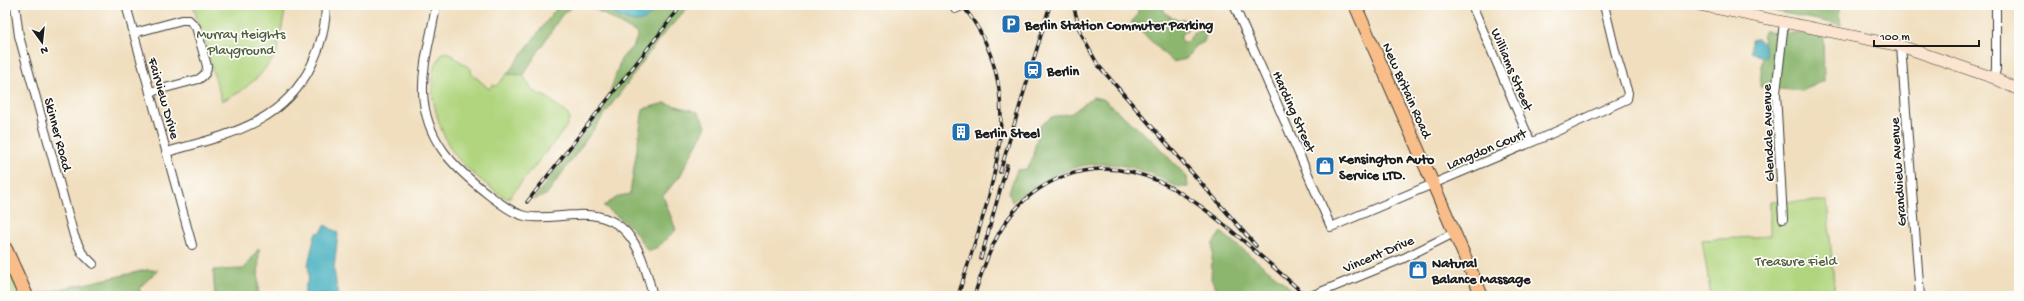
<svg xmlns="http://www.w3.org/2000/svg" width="2024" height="301" font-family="'Gochi Hand',sans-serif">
<rect width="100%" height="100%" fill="#fdfcf7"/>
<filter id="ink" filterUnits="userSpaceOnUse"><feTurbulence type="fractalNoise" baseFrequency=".025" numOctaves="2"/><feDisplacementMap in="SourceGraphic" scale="8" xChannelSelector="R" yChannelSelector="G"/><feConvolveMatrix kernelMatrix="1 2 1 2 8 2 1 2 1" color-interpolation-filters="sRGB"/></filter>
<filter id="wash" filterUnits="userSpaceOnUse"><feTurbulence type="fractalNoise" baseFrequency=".012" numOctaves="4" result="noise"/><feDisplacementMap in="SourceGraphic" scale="16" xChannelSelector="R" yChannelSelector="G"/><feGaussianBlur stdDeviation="0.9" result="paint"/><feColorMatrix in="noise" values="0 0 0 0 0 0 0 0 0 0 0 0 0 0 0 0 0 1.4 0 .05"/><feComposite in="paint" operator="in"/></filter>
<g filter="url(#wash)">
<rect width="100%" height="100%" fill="#f0debe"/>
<g fill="#b1d57f" stroke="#66784e">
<polygon points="193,5 284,5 285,10 277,54 258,77 240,92 222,101"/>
<path d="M447,52l24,17v4l18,16 3,-4 4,1 11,-12 16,1 10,16 15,7 22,19 -3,9 -59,73c-18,-10 -45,-32 -56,-48 -12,-19 -24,-57 -19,-79 1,-6 6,-13 9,-19z"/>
<polygon points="1827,201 1835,296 1711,296 1702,240 1770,236 1770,202"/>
<polygon points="5,257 23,296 9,296 5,289"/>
</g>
<g fill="#8cb66e" stroke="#546945">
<polygon points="559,5 574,5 561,16 523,75 507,74"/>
<polygon points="588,5 604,5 608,11 653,13 656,5 690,5 660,38 546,195 533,200 606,104 621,59 634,45 638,34"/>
<path d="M1139,5h28l-4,4c6,10 14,10 25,12 2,7 -3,11 -8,16l3,5h4c6,-8 9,-13 20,-11l-3,11 -8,4 -10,13 -13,3 -42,-40 6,-6z"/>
<polygon points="1746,5 1838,5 1841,25"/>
<polygon points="1764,31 1823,35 1824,81 1802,91 1760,87"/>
<path d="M1093,97l10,2 52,44 32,34 1,10c-16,2 -24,-9 -39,-14 -58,-21 -90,-4 -137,29l-3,-10 8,-22 9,-1 5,-6 9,-37 12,-9 20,-4z"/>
<polygon points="665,103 698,112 706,126 680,176 663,196 676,230 658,247 648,251 632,228 604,206 619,196 630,194 643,109"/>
<polygon points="1221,232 1298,294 1293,296 1221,296 1211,279 1213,243"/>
<polygon points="259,248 258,296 215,296 213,270 244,269"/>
<polygon points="146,270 158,270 139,288 142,296 40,296 39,294"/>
</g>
<g fill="#40adbe" stroke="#2e646d">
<path d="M604,5h52c-9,19 -20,21 -38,11 -6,-3 -10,-5 -14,-11z"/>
<path d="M1756,39c9,3 9,9 11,17l-3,2 -13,-6v-12z"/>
<path d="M325,225l12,7 1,3 -4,34 4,27h-33c-2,-11 3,-12 4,-21 0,-4 -1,-7 -1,-10 0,-2 7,-30 7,-31l7,-3z"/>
</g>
</g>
<g filter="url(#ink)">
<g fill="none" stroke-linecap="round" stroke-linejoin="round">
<g stroke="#3c3934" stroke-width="10">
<g id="minor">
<polyline points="15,5 19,36 74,236 82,253 93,264"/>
<polyline points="126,5 192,245"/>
<path d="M436,5c-4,29 -14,57 -13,87 2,48 30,75 66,103 11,8 23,18 36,21 17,4 35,-1 52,-1 54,-3 65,38 76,81"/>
<polyline points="1234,5 1331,227 1544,137 1627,99 1628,93 1616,55 1604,5"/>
<polyline points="1472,5 1531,143"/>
<polyline points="955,9 964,5"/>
<path d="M134,33l48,-13h7l7,7 11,39c0,6 -2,9 -8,13l-49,13"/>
<polyline points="1901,46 1920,296"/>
<polyline points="1994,78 1996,69 1996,5"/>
<path d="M167,152c59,-17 116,-27 145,-88 9,-19 14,-38 14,-59"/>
<polyline points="1783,219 1776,93 1784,22"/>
<polyline points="1311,296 1404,258 1454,233"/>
</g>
</g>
<g stroke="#3c3934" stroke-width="12">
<polyline id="secondary" points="1700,5 1901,46 1994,78 2019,90"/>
</g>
<g stroke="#3c3934" stroke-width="14">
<polyline id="primary" points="1355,5 1482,296"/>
</g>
<g stroke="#3c3934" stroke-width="16">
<polyline id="motorway" points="5,249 26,296"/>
</g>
<use href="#minor" stroke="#fff" stroke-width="8"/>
<use href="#secondary" stroke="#fce5d0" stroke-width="11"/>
<use href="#primary" stroke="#f8bd89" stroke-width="12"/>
<use href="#motorway" stroke="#f8bd89" stroke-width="14"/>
<g stroke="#1c1c1c" stroke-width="3.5">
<g id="rail">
<polyline points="1073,5 1082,36 1098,65 1256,246"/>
<polyline points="1000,172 1050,5"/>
<polyline points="527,202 682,5"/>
<polyline points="981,258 1007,165"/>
<path d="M958,296c29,-97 78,-200 4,-291"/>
<path d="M974,296c17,-52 33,-97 88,-119 70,-27 128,18 178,61 22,19 45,39 66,58"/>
</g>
</g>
<use href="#rail" stroke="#fdfcf7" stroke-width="2" stroke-dasharray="6" stroke-linecap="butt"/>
</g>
</g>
<defs>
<g id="parking-square" transform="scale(1)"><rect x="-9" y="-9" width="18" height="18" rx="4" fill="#1f6fb2" stroke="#fdfcf7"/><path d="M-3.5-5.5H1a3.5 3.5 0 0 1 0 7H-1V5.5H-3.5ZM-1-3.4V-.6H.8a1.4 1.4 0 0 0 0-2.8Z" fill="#fff"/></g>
<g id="station-square" transform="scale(1)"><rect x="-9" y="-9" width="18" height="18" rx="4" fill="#1f6fb2" stroke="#fdfcf7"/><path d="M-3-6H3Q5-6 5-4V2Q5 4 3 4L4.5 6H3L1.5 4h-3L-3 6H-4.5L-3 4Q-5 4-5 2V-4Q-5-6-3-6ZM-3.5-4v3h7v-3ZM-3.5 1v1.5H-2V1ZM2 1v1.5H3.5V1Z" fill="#fff"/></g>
<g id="building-square" transform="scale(1)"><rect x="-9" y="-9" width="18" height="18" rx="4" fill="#1f6fb2" stroke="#fdfcf7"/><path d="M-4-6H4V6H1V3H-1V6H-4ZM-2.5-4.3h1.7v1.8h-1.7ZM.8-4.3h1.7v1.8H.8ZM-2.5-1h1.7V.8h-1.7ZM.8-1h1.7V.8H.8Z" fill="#fff"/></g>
<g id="shop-square" transform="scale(1)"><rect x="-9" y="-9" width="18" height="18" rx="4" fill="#1f6fb2" stroke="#fdfcf7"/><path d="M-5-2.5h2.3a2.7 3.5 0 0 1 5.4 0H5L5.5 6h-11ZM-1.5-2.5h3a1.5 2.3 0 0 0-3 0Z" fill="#fff"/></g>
</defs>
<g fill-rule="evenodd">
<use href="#parking-square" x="1011" y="24"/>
<use href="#station-square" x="1033" y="70"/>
<use href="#building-square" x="961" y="132"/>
<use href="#shop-square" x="1325" y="166"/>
<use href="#shop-square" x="1418" y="270"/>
</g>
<g text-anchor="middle" stroke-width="3.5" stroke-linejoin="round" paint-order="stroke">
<g font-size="14" font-weight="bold" fill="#1c1c1c" stroke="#fdfcf7" text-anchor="start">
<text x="1025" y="29">Berlin Station Commuter Parking</text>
<text x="1047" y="75">Berlin</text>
<text x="975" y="137">Berlin Steel</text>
<text x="1339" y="163">Kensington Auto<tspan x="1339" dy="16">Service LTD.</tspan></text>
<text x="1432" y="267">Natural<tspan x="1432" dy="16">Balance Massage</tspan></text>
</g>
<g font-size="14" fill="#505d3f" stroke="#fdfcf7">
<text x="241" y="38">Murray Heights<tspan x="241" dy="16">Playground</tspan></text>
<text x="1796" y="265">Treasure Field</text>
</g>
<g font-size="14" fill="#1c1c1c" stroke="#fdfcf7">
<text transform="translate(1513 69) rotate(67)" y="5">Williams Street</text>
<text transform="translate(1408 90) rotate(66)" y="5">New Britain Road</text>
<text transform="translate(165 98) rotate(74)" y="5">Fairview Drive</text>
<text transform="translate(1295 111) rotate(66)" y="5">Harding Street</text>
<text transform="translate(1767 133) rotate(-92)" y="5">Glendale Avenue</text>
<text transform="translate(59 134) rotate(75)" y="5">Skinner Road</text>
<text transform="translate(1486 148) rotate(-23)" y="5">Langdon Court</text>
<text transform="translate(1897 172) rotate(-94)" y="5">Grandview Avenue</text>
<text transform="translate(1378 253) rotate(-23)" y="5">Vincent Drive</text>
</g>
</g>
<rect width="2024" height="301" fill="none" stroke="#fdfcf7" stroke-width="20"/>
<g transform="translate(42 42) rotate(165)" stroke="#fdfcf7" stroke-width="3" paint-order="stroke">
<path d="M0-3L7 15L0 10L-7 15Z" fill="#1c1c1c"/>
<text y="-6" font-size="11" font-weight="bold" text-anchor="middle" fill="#1c1c1c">N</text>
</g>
<path d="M1874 40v6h105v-6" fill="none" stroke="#1c1c1c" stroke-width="2"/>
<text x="1880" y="40" font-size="12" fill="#1c1c1c" stroke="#fdfcf7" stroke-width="3" paint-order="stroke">100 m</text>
</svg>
